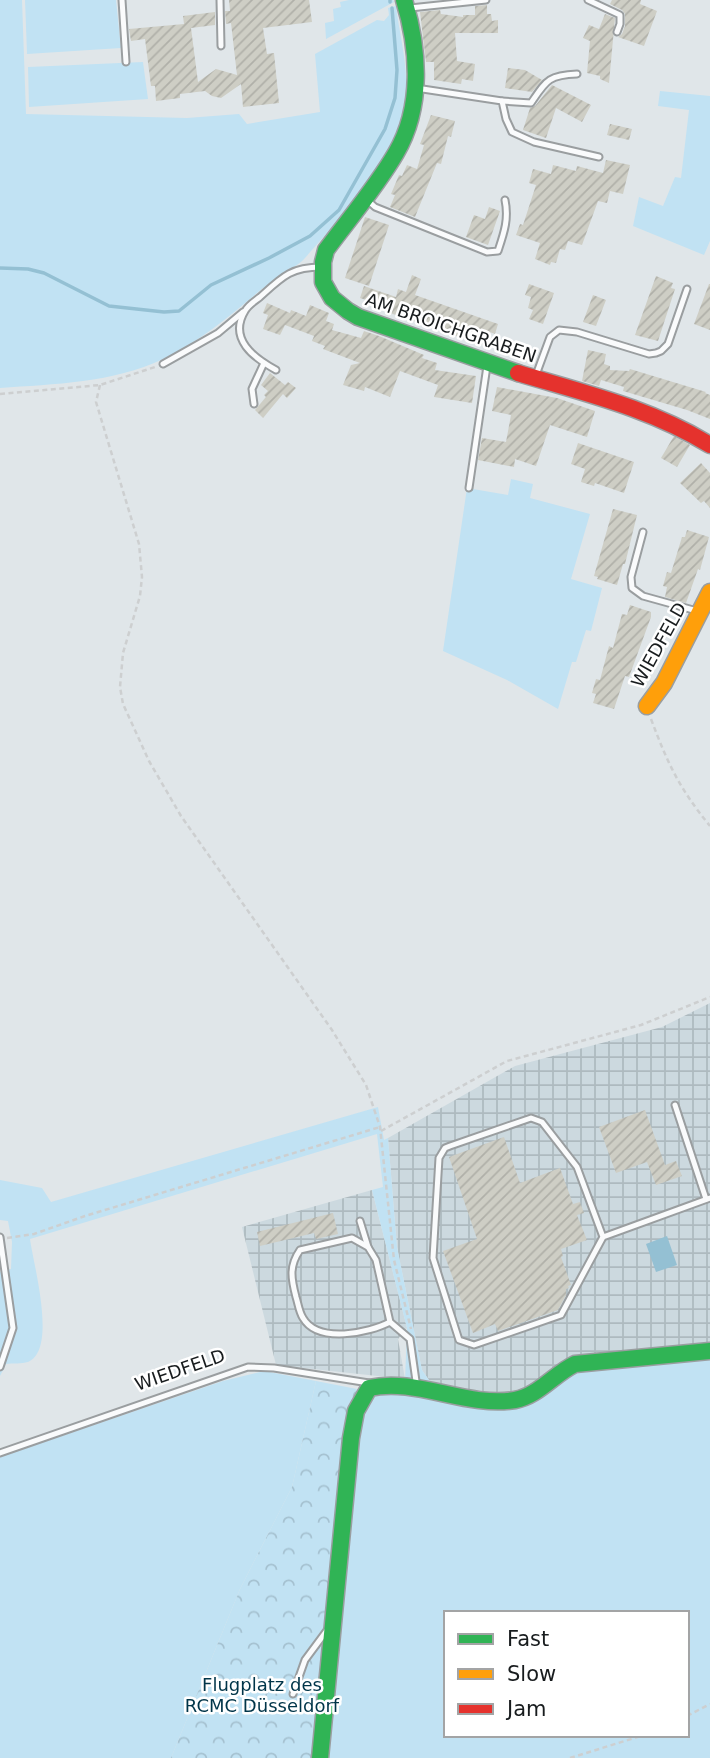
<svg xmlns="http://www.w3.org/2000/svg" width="710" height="1758" font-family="'DejaVu Sans',sans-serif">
<defs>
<pattern id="industrial-grid" width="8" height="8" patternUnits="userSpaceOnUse" patternTransform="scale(1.75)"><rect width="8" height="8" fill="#ccd9df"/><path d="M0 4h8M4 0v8" fill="none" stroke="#aebabf"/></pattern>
<pattern id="park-crowns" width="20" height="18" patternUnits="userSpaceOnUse" patternTransform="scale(1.75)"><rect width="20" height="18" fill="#c1e2f3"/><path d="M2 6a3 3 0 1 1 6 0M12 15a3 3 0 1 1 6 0" fill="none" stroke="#a5c1d0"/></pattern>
<pattern id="building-hatch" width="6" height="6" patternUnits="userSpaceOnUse" patternTransform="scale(1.75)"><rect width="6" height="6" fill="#cecec5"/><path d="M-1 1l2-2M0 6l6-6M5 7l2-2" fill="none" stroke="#b0b0a9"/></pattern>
</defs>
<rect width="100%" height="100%" fill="#e0e6e9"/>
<g fill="url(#industrial-grid)">
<polygon points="710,1003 710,1347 529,1389 511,1396 446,1391 433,1386 422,1370 397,1247 388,1138 515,1066 662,1027"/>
<polygon points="372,1190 407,1328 398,1339 405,1379 276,1365 242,1227"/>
</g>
<g fill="#c1e2f3" fill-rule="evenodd">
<path d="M0,0h22l4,114 161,4 52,-4 8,10 73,-12 -5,-58 62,-34 7,1 5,-6 -1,-7 8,-2c3,26 11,54 10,80 -1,66 -61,127 -101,172 -6,7 -15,11 -22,16 -7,5 -14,12 -20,17v-3c-31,26 -62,53 -100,71 -50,24 -109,25 -163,29z"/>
<polygon points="25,0 116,0 121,48 27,54"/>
<polygon points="349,0 393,0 394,2 326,39 325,23 334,21 333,9 341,7 340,2"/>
<polygon points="143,62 148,99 29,107 28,67"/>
<polygon points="660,91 710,96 710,241 704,255 633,226 639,197 663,206 675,177 681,178 689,110 658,106"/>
<polygon points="511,479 533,484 530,498 590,514 571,579 602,588 591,631 586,630 576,662 572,662 558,709 507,680 443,651 467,488 508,495"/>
<path d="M378,1107l6,33 4,-2 9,109 25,123 11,16 -28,-5 2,-53 -35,-138 11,-3 -6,-53 -347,105c3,24 28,111 -2,123 -6,2 -16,1 -22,2l-6,12v-104l11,-3 1,-27 -4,-21 -8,-1v-40l42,8 9,14z"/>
<path d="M710,1356v402h-388l31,-321 16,-43 14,-6 121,16 62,-32zM446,1613h241v122h-241z"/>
<polygon points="264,1371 316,1381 292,1487 240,1589 171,1758 0,1758 0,1457 223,1381"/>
</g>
<polygon fill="url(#park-crowns)" points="316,1381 357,1389 317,1758 171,1758 240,1589 292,1487"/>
<polygon fill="#94c0d3" points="667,1236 677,1265 656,1272 646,1244"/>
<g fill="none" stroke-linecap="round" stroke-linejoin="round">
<g stroke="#94c0d3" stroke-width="3.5">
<polyline points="390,0 390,2"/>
<polyline points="0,268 28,269 44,273 109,306 164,312 179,311 211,285 269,258 310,236 339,210 385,129 395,98 397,70 392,8"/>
</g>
</g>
<g fill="url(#building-hatch)">
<polygon points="229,0 309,0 312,22 263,28 267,54 274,53 279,103 243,107 241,84 221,98 212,96 205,91 180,94 180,98 156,101 155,86 151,86 145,39 131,41 129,29 184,24 183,16 215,12 215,25 191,28 198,82 216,69 237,75 231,23 226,24 225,11 230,11"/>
<polygon points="612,0 641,0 640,4 657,11 644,46 618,37 622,34 625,26 625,14 622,10 610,4"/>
<polygon points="487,5 487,14 491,14 492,21 498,20 498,33 455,33 457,61 475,64 473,81 462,79 461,84 434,80 434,62 426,62 420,12 440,10 441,14 463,17 463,15 475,15 475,6"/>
<polygon points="605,14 615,18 609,83 600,79 600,76 587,73 590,41 583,38 589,25 599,29"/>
<polygon points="508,68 525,70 542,80 532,92 505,88"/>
<polygon points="552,85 591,105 582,122 556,108 546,138 523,130 530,108 535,106"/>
<polygon points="431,115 455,121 451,137 448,136 441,164 437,163 415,217 390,207 395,195 391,194 399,175 402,176 407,165 417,169 424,145 420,144"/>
<polygon points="610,124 632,129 629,140 607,135"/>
<polygon points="606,160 630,165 623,194 610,191 607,203 598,201 582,245 568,241 565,250 560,249 556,263 551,262 550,265 535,259 540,243 516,235 520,224 523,225 536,185 529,183 533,169 551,174 553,165 576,171 577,166 603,173"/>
<polygon points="489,207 500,211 488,245 466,237 474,215 485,219"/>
<polygon points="365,217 389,225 369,286 345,278"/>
<polygon points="412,275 421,279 415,295 498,324 495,334 487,331 482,345 390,313 392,308 360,298 364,286 396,297 398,289 406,292"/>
<polygon points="656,276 673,283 671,288 675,289 658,341 635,335"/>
<polygon points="529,284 554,293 543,324 529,319 533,310 528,308 531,297 525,295"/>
<polygon points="709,284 710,284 710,330 694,324"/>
<polygon points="593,295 606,300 596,326 583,322"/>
<polygon points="267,303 290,313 291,310 306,316 310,305 329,313 326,321 334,324 332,330 361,338 364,331 379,336 424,355 422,358 437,363 435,370 476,376 472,403 434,397 438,385 400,371 390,397 365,387 364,391 343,385 351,365 360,363 323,349 325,346 312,341 314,336 285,325 280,335 263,329 268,315 263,313"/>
<polygon points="588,350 606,354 604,364 610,366 610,370 629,371 630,369 706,392 705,393 710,395 710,419 687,410 623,391 624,387 601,380 599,386 582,381"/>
<polygon points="270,373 285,385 288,382 296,388 287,398 283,394 263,418 255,410 266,397 264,395 268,391 261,385"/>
<polygon points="497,387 557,398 595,411 587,437 550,425 536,466 515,459 514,467 478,460 482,438 506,442 511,415 492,411"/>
<polygon points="674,436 690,445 677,467 661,458"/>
<polygon points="578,443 634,462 624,493 595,483 594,486 581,482 585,469 571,464"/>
<polygon points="701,463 710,473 710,508 704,501 701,503 680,483"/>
<polygon points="613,509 637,515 625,564 623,564 617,585 597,579 598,577 594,576"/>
<polygon points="687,530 709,537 700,570 698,569 686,603 665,597 667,587 663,586 667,572 671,573 682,537 685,537"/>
<polygon points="630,605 651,612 651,617 629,677 625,676 614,709 593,703 596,694 592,693 596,679 600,680 609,646 613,648 622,614 627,615"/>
<polygon points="645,1110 665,1165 676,1161 682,1176 656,1185 647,1162 616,1173 599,1127"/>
<polygon points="504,1137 520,1183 560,1168 573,1204 580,1202 584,1213 577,1215 587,1240 561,1249 563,1256 561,1257 571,1285 568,1286 569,1288 566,1289 566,1295 558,1310 498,1331 495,1324 473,1333 443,1251 477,1239 449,1157"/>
<polygon points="333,1213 338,1234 316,1239 314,1233 260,1246 257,1232"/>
</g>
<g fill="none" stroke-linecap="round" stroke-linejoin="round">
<g stroke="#9a9ea0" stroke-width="9">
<g id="lane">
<polyline points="122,0 126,62"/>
<polyline points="220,0 221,46"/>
<polyline points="588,0 620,15 620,24 617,32"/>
<polyline points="410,8 486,0"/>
<polyline points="416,88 502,101 506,119 512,132 534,142 599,157"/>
<path d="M502,101l29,2c15,-22 17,-28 46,-29"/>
<path d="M365,198l10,9 112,45 11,-1c6,-18 11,-32 7,-51"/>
<polyline points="163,364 218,333 243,312"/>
<path d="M276,370c-22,-12 -48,-31 -31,-59 3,-6 10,-10 15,-14 22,-20 31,-30 61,-30"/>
<polyline points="536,375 550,337 559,330 577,332 649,354 656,353 661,351 668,344 687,289"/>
<polyline points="254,404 252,389 264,363"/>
<polyline points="469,488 487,366"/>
<polyline points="643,532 631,577 632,588 643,596 697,611"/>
<polyline points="675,1105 706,1199"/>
<polyline points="360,1221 368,1247"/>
<polyline points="0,1237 13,1328 0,1367"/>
<polyline points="603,1237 577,1167 542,1122 531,1118 450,1146 445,1148 439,1158 433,1258 459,1340 474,1345 561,1315 603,1237 710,1198"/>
<path d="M390,1322c-21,11 -72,22 -87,-4 -4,-6 -5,-15 -7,-21 -5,-19 -7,-31 4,-47l52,-12 16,9 8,13 14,62 20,17 7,49"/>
<polyline points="0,1453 248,1367 274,1368 369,1383"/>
<polyline points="293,1694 305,1660 328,1629"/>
</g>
</g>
<g stroke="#9a9ea0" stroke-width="19">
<g id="fast">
<path d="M404,0c15,49 19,107 -8,153 -19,33 -47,66 -70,97l-3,12v20l9,16 16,13 10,6 160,56"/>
<path d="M320,1758l31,-320 5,-27 13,-23c47,-11 97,20 146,12 23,-4 39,-26 60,-36l135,-13"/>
</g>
</g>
<g stroke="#9a9ea0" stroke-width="19">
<polyline id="slow" points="647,706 664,683 710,592"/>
</g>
<g stroke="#9a9ea0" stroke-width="19">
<path id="jam" d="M518,373c66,20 132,35 192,72"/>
</g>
<g stroke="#cdcfd0" stroke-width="2.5" stroke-dasharray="5 3.5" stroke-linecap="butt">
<polyline points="100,385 96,402 139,544 142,577 140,596 123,653 120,687 123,704 149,761 181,816 332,1030 366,1085 380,1127 394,1260 411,1329"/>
<polyline points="0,394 100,385 155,367"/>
<path d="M651,719c17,45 28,69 59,107"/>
<polyline points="381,1131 507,1061 641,1025 710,997"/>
<polyline points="7,1238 34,1234 85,1216 380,1127"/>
<polyline points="687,1716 710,1704"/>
<polyline points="570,1758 644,1735"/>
</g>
<use href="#lane" stroke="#fafbfc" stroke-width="5"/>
<use href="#fast" stroke="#30b455" stroke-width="16"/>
<use href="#slow" stroke="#ff9f0a" stroke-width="16"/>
<use href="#jam" stroke="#e5322d" stroke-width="16"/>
</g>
<g text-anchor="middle" stroke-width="5" stroke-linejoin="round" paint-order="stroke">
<g font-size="18" fill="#181c1e" stroke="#fff">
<text transform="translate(451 328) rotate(19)" y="6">AM BROICHGRABEN</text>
<text transform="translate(659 645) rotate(-61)" y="6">WIEDFELD</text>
<text transform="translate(180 1370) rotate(-19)" y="6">WIEDFELD</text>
</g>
<g font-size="18" fill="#003549" stroke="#fff">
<text x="262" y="1691">Flugplatz des<tspan x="262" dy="21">RCMC Düsseldorf</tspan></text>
</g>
</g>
<rect x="444" y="1611" width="245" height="126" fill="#ffffff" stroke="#a3a4a5" stroke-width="2"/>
<rect x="458" y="1634" width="35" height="10" fill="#30b455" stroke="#a3a4a5" stroke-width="2"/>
<text x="507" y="1646" font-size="21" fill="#181c1e">Fast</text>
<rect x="458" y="1669" width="35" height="10" fill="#ff9f0a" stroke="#a3a4a5" stroke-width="2"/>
<text x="507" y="1681" font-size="21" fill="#181c1e">Slow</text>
<rect x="458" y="1704" width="35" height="10" fill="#e5322d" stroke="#a3a4a5" stroke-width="2"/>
<text x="507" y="1716" font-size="21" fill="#181c1e">Jam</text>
</svg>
